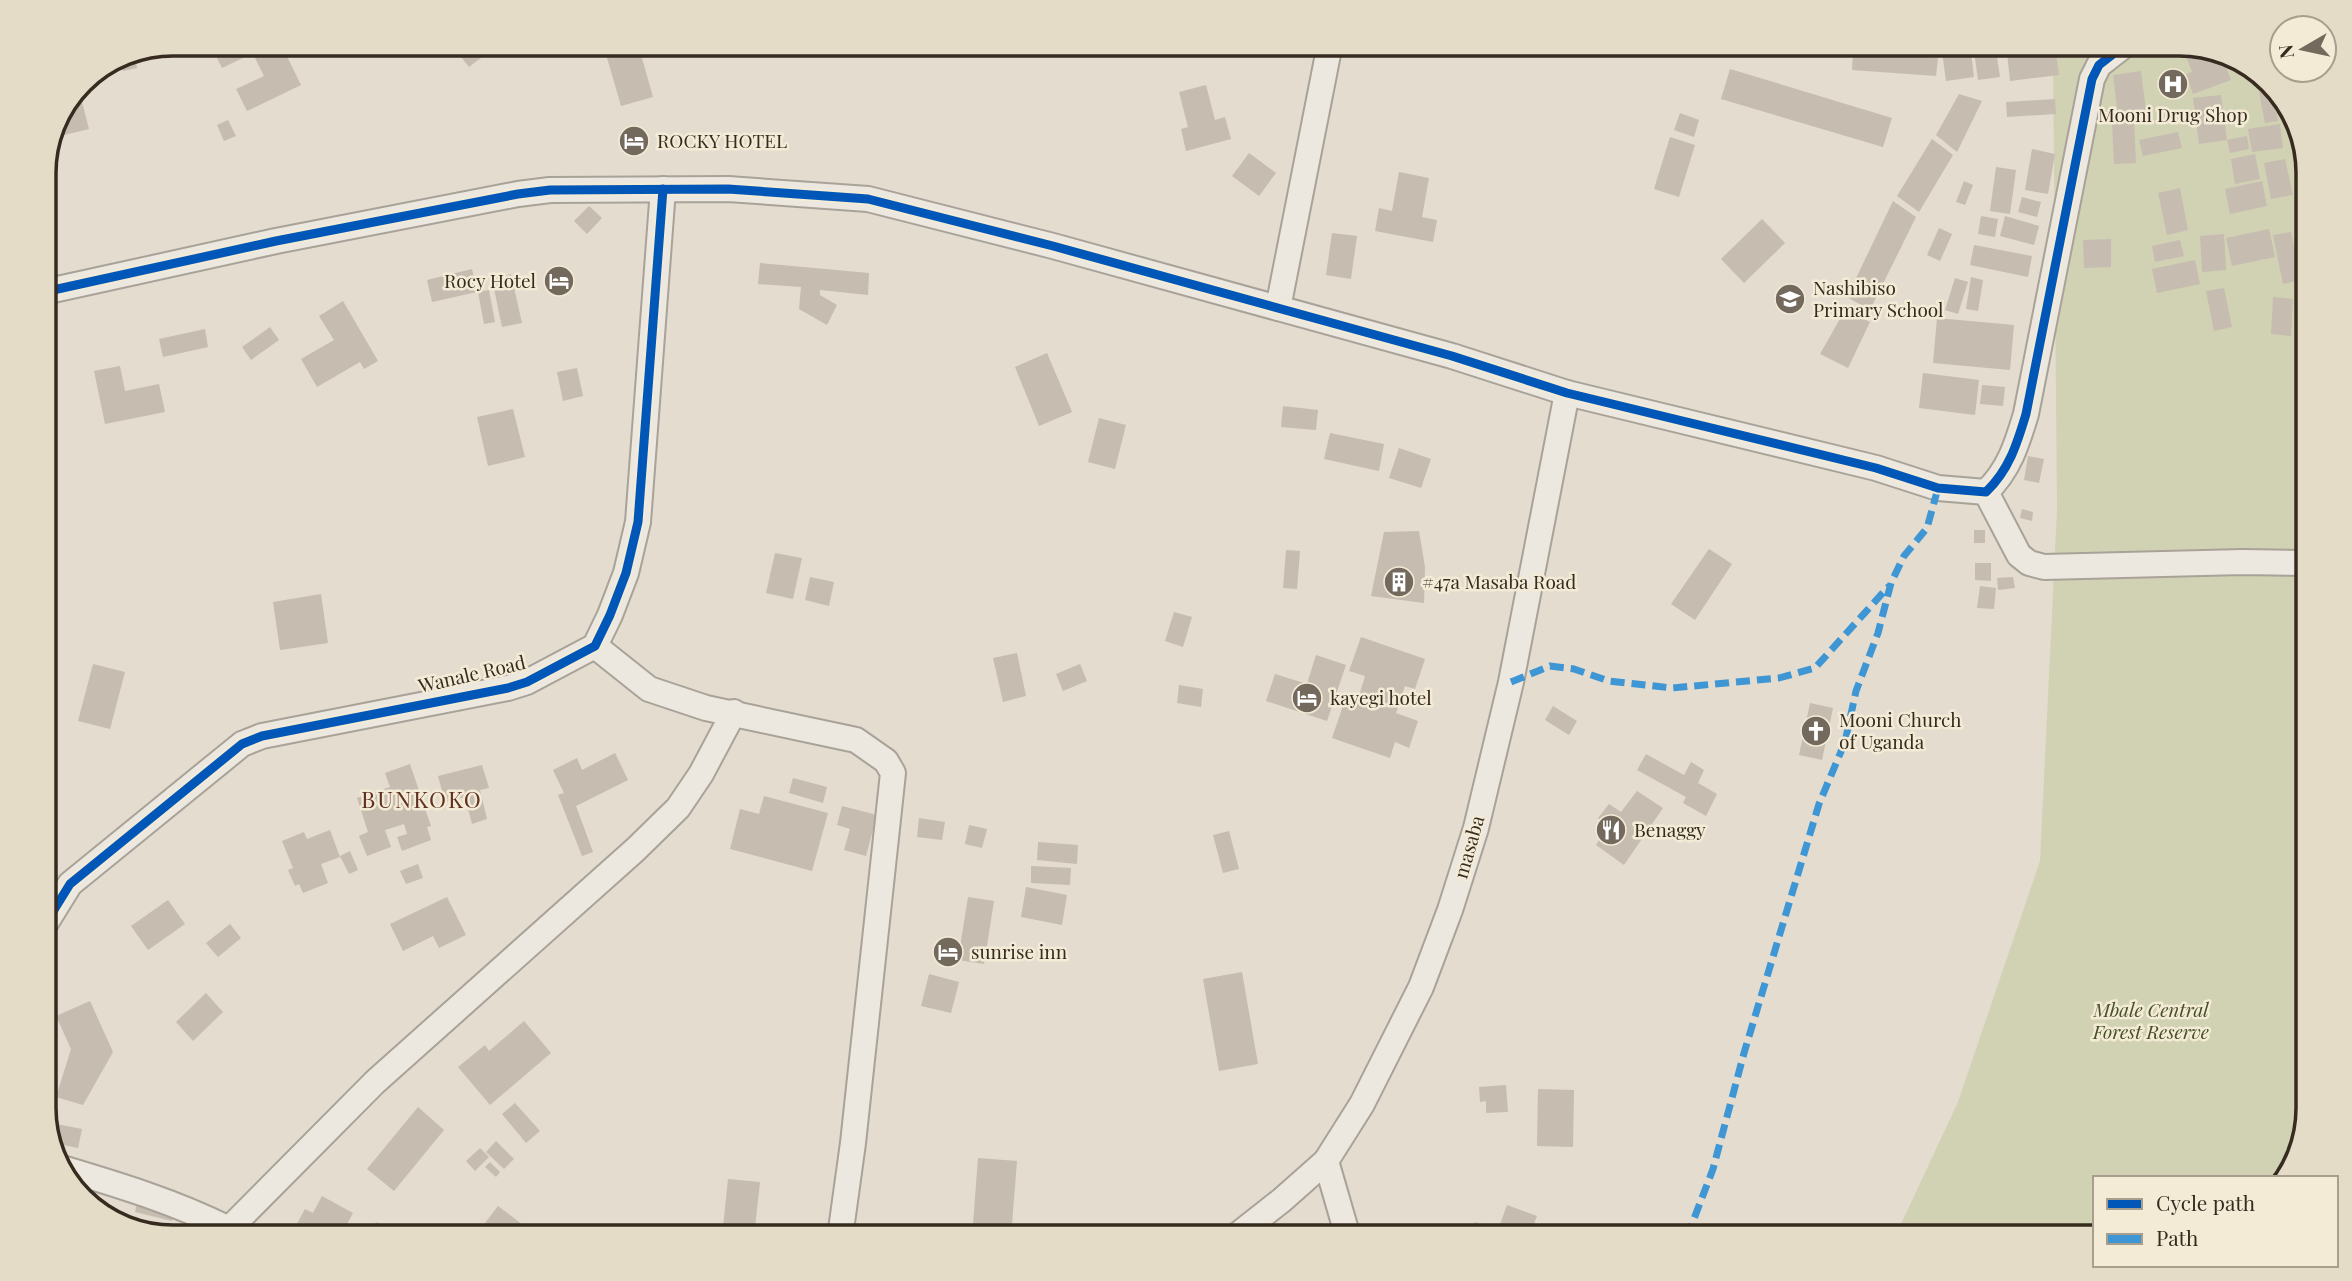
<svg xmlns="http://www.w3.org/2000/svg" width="2352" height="1281" font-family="'Playfair Display',serif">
<rect width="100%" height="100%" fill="#e3dccf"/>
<polygon fill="#d1d1b3" points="2053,51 2241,61 2287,101 2308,165 2308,1108 2295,1166 2283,1178 2095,1178 2095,1237 1895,1237 1958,1102 2040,861 2057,510"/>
<g fill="#c6bcb0">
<polygon points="230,44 241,44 247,56 222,68 214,52"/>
<polygon points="248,44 281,44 301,85 247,111 236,89 264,76"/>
<polygon points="451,44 499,44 469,67"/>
<polygon points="603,44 638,44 653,97 621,106"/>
<polygon points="872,44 898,44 890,56"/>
<polygon points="1941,44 1970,44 1974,77 1946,81"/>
<polygon points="1973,44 1995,44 2000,77 1978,80"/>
<polygon points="2055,46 2059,75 2010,81 2007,52"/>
<polygon points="2204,50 2215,52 2220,64 2224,62 2231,80 2193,94 2186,74 2192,72 2186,56"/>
<polygon points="134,52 137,68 123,71 119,56"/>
<polygon points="1853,52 1938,58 1936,76 1852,70"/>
<polygon points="1730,69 1892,118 1883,147 1721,99"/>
<polygon points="2141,71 2146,111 2118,115 2113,75"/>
<polygon points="1206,85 1215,120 1225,117 1231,139 1186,151 1181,129 1188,127 1179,92"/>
<polygon points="2273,90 2278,121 2265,123 2259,92"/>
<polygon points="1959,94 1982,101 1957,152 1936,135"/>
<polygon points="2221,95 2227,140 2199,144 2193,98"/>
<polygon points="2279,95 2287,101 2290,111 2282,112"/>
<polygon points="2055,99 2056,114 2007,117 2006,102"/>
<polygon points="82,102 89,129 56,137 71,105"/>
<polygon points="1680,113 1699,120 1694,137 1674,130"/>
<polygon points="228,120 236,136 224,141 217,125"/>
<polygon points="2134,123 2136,163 2114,164 2112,124"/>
<polygon points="2280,124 2283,148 2252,152 2248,129"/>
<polygon points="2178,132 2182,148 2143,156 2139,140"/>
<polygon points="2247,136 2249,149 2230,153 2227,140"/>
<polygon points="1670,137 1695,145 1679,197 1654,189"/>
<polygon points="1932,139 1953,155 1919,212 1897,196"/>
<polygon points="2032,149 2055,154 2048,194 2025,190"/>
<polygon points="1249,153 1276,173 1259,196 1232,176"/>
<polygon points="2255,154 2260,179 2235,184 2231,159"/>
<polygon points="2285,159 2293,195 2271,199 2264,163"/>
<polygon points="1996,167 2016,170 2010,214 1990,211"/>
<polygon points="1399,172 1429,178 1422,217 1437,220 1433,242 1375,231 1379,208 1392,211"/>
<polygon points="1964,181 1973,185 1965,205 1956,202"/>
<polygon points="2262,181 2267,206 2230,214 2225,189"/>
<polygon points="2180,188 2188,230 2167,235 2158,193"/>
<polygon points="2022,197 2041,202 2037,217 2018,212"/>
<polygon points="1893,201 1916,217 1870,310 1847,297"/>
<polygon points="589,206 602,218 587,234 574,221"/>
<polygon points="2308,215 2308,240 2301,241 2296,217"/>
<polygon points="1981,216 1998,219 1995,237 1978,234"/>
<polygon points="2005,216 2039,226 2034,245 2000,236"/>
<polygon points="1762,219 1785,243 1744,283 1721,259"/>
<polygon points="1939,228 1952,234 1940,261 1927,255"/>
<polygon points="2269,229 2275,257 2232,266 2226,238"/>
<polygon points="2291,232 2301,280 2283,284 2273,235"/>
<polygon points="1332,233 1357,236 1351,279 1326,275"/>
<polygon points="2224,234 2226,270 2202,272 2200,236"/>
<polygon points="2111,239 2111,267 2084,268 2083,240"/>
<polygon points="2180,240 2184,256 2155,262 2152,246"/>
<polygon points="1974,245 2032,256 2028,277 1970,265"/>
<polygon points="2195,260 2200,284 2157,293 2152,269"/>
<polygon points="760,263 869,273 868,295 820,290 820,295 837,305 827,325 799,309 801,287 758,284"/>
<polygon points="472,269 477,292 432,302 427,280"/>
<polygon points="511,274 522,323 502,327 492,279"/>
<polygon points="1971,277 1983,280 1978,311 1966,309"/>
<polygon points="1955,278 1968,282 1958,314 1945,310"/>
<polygon points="2306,278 2308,278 2308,331 2302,331"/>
<polygon points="2224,288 2232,327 2214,331 2206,291"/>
<polygon points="489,290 495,322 484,324 478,292"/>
<polygon points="2273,297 2293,299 2291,336 2271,334"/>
<polygon points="343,301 378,361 364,369 360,362 317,387 301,359 334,340 319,316"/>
<polygon points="1845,310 1870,322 1848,368 1820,354"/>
<polygon points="1937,318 2014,325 2010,370 1933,363"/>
<polygon points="270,327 279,340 251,360 242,347"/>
<polygon points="205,329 208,347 163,357 159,339"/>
<polygon points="1047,353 1072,412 1039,426 1015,367"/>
<polygon points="120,366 125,391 159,384 165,412 105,424 94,371"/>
<polygon points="577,368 583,396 563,401 557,372"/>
<polygon points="1923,373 1979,380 1975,415 1919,408"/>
<polygon points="1982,385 2005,387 2003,406 1980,404"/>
<polygon points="1283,406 1318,410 1316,430 1281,427"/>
<polygon points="513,409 525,457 488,466 477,417"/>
<polygon points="1099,418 1126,425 1115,469 1088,462"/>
<polygon points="1330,433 1384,444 1379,471 1324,459"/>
<polygon points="1399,448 1431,459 1421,488 1389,478"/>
<polygon points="2028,456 2044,459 2039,483 2024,480"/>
<polygon points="2022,509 2033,512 2032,521 2020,518"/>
<rect x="1974" y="530" width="11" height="13"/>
<polygon points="1419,531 1425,567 1424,603 1371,596 1384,532"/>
<polygon points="1709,549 1732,564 1695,620 1671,604"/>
<polygon points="1286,550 1300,551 1297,589 1283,588"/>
<polygon points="775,553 802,558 793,599 766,593"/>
<polygon points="1975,563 1991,563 1991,581 1975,580"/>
<polygon points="810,577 834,582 829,606 805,600"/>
<polygon points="2013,577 2015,588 1998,590 1997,578"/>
<polygon points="1980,586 1996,588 1994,609 1977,608"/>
<polygon points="321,594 328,643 280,650 273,602"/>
<polygon points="1174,612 1192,617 1183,647 1165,641"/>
<polygon points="1361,637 1425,659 1415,689 1405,686 1396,713 1418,721 1409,748 1395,742 1390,758 1332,738 1346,697 1359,696 1365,676 1349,671"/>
<polygon points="1017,653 1026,696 1003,702 993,658"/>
<polygon points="1316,655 1346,665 1327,721 1266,701 1275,674 1307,684"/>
<polygon points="93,664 125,672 110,729 78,721"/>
<polygon points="1080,664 1087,681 1063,691 1056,674"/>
<polygon points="1179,685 1203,689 1201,707 1177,703"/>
<polygon points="1810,703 1833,708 1822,760 1799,755"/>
<polygon points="1553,706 1577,721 1569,735 1545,720"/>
<polygon points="615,753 628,780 576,806 593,852 582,856 558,795 564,793 553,770 577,758 582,770"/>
<polygon points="1646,754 1684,775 1691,762 1704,770 1698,783 1717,794 1706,816 1683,803 1686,797 1637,770"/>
<polygon points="410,764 431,826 427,827 431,840 402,851 397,837 407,834 404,824 385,830 391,847 367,856 359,836 368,832 357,798 390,787 385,773"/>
<polygon points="482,765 489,788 480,790 487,819 472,824 465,797 445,802 438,776"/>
<polygon points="793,778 827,787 823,803 789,793"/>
<polygon points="1637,791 1663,808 1624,865 1596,845 1608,826 1598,818 1609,804 1621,812"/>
<polygon points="764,796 828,813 812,871 730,849 740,809 759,814"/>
<polygon points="842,806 877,815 866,856 844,850 850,829 837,825"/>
<polygon points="919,818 945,822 942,840 917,837"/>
<polygon points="969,825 987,829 982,848 965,844"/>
<polygon points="330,830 340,857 321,864 328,883 303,893 299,884 295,886 288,870 293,868 282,841 304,832 307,839"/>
<polygon points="1229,831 1239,869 1223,873 1213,835"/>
<polygon points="1038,842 1078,845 1077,864 1037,860"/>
<polygon points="350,851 358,870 349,874 340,856"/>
<polygon points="418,864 423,878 406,884 400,871"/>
<polygon points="1031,866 1071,868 1070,885 1031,883"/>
<polygon points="1026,887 1067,895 1062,925 1021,917"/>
<polygon points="447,897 466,935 439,948 433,936 403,951 390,924"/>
<polygon points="968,897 994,901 984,964 958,960"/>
<polygon points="168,900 185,924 148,950 131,926"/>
<polygon points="230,924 241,938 218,957 206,943"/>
<polygon points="1242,972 1258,1064 1219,1071 1203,979"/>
<polygon points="929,974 959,982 951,1013 921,1006"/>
<polygon points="206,993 223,1012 193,1041 176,1022"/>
<polygon points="90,1001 113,1052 83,1105 56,1097 71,1049 56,1016"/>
<polygon points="524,1021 551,1053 490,1105 458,1067 485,1045 489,1051"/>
<polygon points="1506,1085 1508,1112 1486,1113 1486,1101 1480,1102 1479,1087"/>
<polygon points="1538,1089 1574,1090 1573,1147 1537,1146"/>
<polygon points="515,1103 540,1131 526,1143 502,1114"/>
<polygon points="418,1107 444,1130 394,1191 367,1169"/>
<polygon points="46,1122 82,1129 78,1148 53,1143"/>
<polygon points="496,1141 514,1159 504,1169 486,1152"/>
<polygon points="480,1148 489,1157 475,1171 466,1161"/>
<polygon points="978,1158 1017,1161 1011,1237 972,1237"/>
<polygon points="490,1162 500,1172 496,1177 485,1167"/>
<polygon points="728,1179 760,1182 754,1237 722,1237"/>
<polygon points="322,1196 353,1213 341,1235 345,1237 298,1237 292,1233 305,1209 313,1213"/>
<polygon points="138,1199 175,1207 172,1221 135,1212"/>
<polygon points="1507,1205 1537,1216 1529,1237 1470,1237 1475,1222 1498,1230"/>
<polygon points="498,1206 523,1225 513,1237 495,1237 482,1227"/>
<polygon points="376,1222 402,1235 401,1237 369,1237"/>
</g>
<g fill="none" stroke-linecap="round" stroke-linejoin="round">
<g stroke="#a8a298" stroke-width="28">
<g id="minor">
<path d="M44,292l232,-51 242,-47 32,-4 178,-1 140,10 185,47 399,110 115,37 309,75 62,20 48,4c23,-22 31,-48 40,-78l66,-335 7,-14 27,-21"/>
<polyline points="1278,308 1330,44"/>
<polyline points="1986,492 2019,555 2029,563 2044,567 2243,562 2308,563"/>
<polyline points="595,646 649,689 706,708 856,740 886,761 893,773 853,1143 840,1237"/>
<polyline points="44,926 70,884 242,744 262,736 508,688 527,682 595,646 610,615 626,573 638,522 663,189"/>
<polyline points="1326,1161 1348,1237"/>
<path d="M62,1168c57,17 113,34 167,61"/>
<polyline points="224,1237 229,1229 375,1082 635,850 678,808 701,774 734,712"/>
<polyline points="1235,1237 1282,1200 1326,1161 1362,1104 1421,987 1450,910 1476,828 1511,682 1567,393"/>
</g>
</g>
<use href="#minor" stroke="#ece8e0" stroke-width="24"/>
<g stroke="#3e96d5" stroke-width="7" stroke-dasharray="14 7" stroke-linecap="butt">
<polyline points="1511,682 1550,666 1574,669 1609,681 1672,688 1779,678 1815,668 1889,586"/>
<polyline points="1687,1237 1713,1169 1744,1053 1819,804 1845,742 1856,691 1878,633 1891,583 1904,556 1927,528 1938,488"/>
</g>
<g stroke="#f3ebd6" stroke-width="13">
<g id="cycleway">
<path d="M44,292l232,-51 242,-47 32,-4 178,-1 140,10 185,47 399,110 115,37 309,75 62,20 48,4c23,-22 31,-48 40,-78l66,-335 7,-14 27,-21"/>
<polyline points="44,926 70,884 242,744 262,736 508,688 527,682 595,646 610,615 626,573 638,522 663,189"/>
</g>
</g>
<use href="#cycleway" stroke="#0057b8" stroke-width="9"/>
</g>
<defs>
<g id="hospital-disc" transform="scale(1.575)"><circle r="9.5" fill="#73695d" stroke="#f3ebd6"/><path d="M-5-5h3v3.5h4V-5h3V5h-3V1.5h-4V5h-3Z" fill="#fff"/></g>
<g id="hotel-disc" transform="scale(1.575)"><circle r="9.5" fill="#73695d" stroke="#f3ebd6"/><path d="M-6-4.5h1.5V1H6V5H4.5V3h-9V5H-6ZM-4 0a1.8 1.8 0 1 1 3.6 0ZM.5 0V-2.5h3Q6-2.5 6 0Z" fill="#fff"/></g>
<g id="school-disc" transform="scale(1.575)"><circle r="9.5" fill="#73695d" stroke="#f3ebd6"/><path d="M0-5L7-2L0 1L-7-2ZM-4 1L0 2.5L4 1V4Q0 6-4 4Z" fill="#fff"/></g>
<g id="building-disc" transform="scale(1.575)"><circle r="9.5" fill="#73695d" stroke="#f3ebd6"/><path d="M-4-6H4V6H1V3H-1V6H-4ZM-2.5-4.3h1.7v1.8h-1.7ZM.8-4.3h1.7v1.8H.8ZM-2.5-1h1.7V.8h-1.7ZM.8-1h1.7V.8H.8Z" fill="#fff"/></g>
<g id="church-disc" transform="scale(1.575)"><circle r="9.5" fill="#73695d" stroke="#f3ebd6"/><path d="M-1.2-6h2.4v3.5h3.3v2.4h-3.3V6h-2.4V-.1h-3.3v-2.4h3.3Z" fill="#fff"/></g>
<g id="restaurant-disc" transform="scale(1.575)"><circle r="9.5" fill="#73695d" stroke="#f3ebd6"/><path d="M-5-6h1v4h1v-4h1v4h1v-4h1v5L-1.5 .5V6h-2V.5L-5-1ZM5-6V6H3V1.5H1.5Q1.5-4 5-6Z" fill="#fff"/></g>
</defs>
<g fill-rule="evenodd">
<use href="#hospital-disc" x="2173" y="84"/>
<use href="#hotel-disc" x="634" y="141"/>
<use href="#hotel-disc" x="559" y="281"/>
<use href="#school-disc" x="1790" y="299"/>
<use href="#building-disc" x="1399" y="582"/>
<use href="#hotel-disc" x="1307" y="698"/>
<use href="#church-disc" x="1816" y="731"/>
<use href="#restaurant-disc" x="1611" y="830"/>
<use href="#hotel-disc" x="948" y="952"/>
</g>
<g text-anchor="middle" stroke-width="5" stroke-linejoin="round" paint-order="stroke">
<g font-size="19" fill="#372b20" stroke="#f3ebd6" text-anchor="start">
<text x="2173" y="122" text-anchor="middle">Mooni Drug Shop</text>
<text x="657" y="148">ROCKY HOTEL</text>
<text x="536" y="288" text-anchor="end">Rocy Hotel</text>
<text x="1813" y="295">Nashibiso<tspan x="1813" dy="22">Primary School</tspan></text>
<text x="1422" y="589">#47a Masaba Road</text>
<text x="1330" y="705">kayegi hotel</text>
<text x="1839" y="727">Mooni Church<tspan x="1839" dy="22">of Uganda</tspan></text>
<text x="1634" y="837">Benaggy</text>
<text x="971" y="959">sunrise inn</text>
</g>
<g font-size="19" fill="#372b20" stroke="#f3ebd6">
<text transform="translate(472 674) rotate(-13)" y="7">Wanale Road</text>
<text transform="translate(1469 847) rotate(-74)" y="7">masaba</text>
</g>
<g font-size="19" font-style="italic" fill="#475129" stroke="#f3ebd6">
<text x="2151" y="1017">Mbale Central<tspan x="2151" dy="22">Forest Reserve</tspan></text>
</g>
<g font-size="23" letter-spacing="2" fill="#603023" stroke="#f3ebd6">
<text x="422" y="808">BUNKOKO</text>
</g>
</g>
<path d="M0 0H2352V1281H0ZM173 56H2179A117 117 0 0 1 2296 173V1108A117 117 0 0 1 2179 1225H173A117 117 0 0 1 56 1108V173A117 117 0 0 1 173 56Z" fill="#e4dcc7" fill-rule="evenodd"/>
<path fill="none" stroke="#372b20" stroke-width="3.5" d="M173 56H2179A117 117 0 0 1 2296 173V1108A117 117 0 0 1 2179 1225H173A117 117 0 0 1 56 1108V173A117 117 0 0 1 173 56Z"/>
<rect x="2093" y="1176" width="245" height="91" fill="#f3ebd6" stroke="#a89e8d" stroke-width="2"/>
<rect x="2107" y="1199" width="35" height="10" fill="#0057b8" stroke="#a89e8d" stroke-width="2"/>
<text x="2156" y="1211" font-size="21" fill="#372b20">Cycle path</text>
<rect x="2107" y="1234" width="35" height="10" fill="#3e96d5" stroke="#a89e8d" stroke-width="2"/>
<text x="2156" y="1246" font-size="21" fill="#372b20">Path</text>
<g transform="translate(2303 49) rotate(261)"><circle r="33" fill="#f3ebd6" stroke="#a89e8d" stroke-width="2"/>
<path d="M0-5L12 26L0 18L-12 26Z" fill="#73695d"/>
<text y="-10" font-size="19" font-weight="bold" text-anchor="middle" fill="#372b20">N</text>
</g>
</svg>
